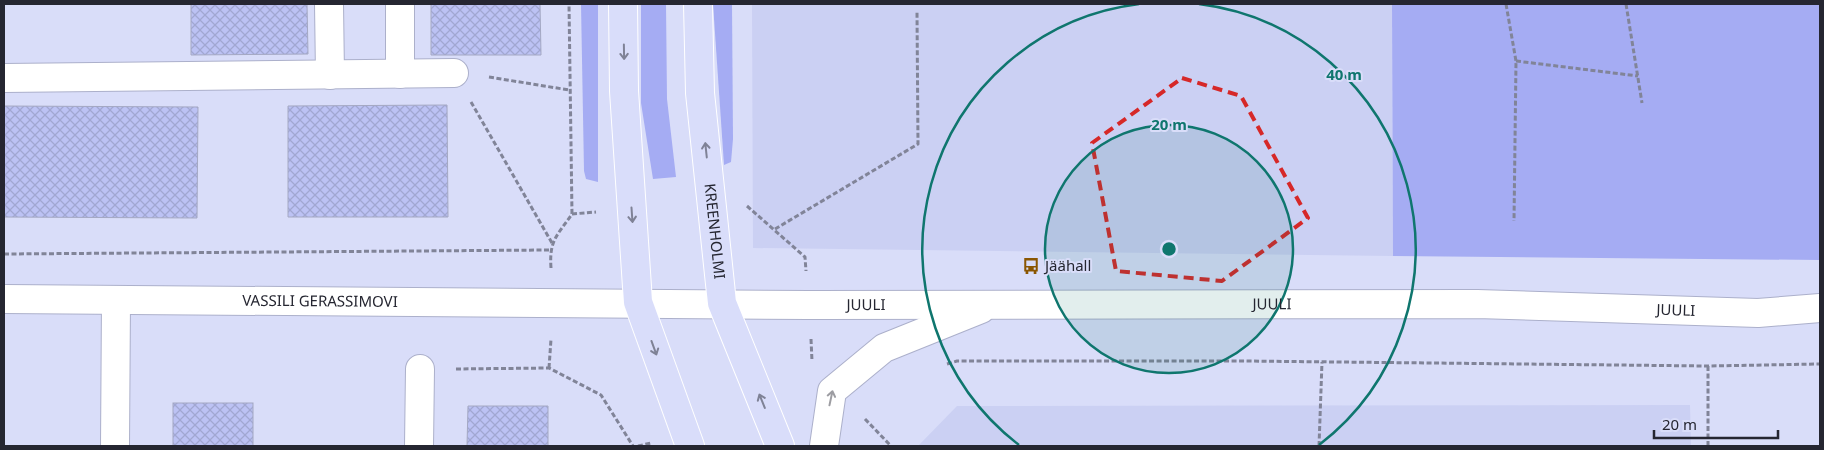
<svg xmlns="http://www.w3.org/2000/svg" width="1824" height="450" font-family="'Noto Sans',sans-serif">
<defs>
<pattern id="building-cross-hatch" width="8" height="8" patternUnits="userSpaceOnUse" patternTransform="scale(1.25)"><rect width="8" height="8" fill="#bcc2f4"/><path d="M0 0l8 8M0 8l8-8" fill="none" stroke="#a1a7d2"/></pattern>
</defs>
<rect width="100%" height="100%" fill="#d9ddf9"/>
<g fill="#cbd0f3">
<polygon points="752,4 1392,4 1393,256 753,248"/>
<polygon points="1690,405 1691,446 918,446 957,406"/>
</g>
<g fill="#a5acf3">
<polygon points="581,4 598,4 598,182 586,179 584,171"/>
<polygon points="641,4 666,4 667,99 676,177 653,179 641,103"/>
<polygon points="713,4 732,4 733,139 731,162 724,165"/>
<polygon points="1392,4 1820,4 1820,260 1393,256"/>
</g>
<g fill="url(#building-cross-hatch)" stroke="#a4a8c3">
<polygon points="191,4 307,4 308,54 191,55"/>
<polygon points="431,4 540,4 541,55 431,55"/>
<polygon points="447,105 448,217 288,217 288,106"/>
<polygon points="4,106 198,107 197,218 4,217"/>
<rect x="173" y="403" width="80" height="43"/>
<polygon points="468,406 548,406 548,446 467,446"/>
</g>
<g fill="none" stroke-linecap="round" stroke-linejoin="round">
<g stroke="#acb0cb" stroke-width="30">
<g id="minor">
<polyline points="329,4 330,75"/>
<polyline points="400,4 400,74"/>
<polyline points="4,78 454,73"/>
<path id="s1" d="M4,299l805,6 668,-1 281,9 62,-5"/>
<polyline points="115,446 116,300"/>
<polyline points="419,446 420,369"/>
<polyline points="824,446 832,391 884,348 981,309"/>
</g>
</g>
<g stroke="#fff" stroke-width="30">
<g id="major">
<polyline points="623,4 624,91 638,302 690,446"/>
<path id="s2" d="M698,4l2,89 22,210 58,143"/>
</g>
</g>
<g stroke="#818498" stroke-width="3" stroke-dasharray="5 2.5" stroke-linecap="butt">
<polyline points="1506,4 1516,61 1514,221"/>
<polyline points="1626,4 1642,103"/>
<polyline points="1516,61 1638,76"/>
<polyline points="489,77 569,90"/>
<polyline points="471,102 552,243"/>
<polyline points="747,206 805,257 806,271"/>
<polyline points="572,214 596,212"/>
<polyline points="775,229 918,144 917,12"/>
<polyline points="4,254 550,250"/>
<path d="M551,268c-2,-28 6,-32 21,-54l-3,-210"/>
<polyline points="811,339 812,361"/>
<polyline points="947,364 957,361 1246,361 1708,366 1820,364"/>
<polyline points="549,368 551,339"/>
<polyline points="456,369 549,368 601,395 633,446"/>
<polyline points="865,419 891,446"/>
<polyline points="638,446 651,443"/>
<polyline points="1319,446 1322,362"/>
<polyline points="1708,446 1708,366"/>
</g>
<use href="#minor" stroke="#fff" stroke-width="28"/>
<use href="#major" stroke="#d9ddfa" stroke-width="28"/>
</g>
<defs><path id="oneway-shaft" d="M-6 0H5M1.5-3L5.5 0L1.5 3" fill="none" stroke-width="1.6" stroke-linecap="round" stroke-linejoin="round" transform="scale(1.25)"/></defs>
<g stroke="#7f8296">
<use href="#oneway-shaft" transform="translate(624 52) rotate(89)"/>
<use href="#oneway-shaft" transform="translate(706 150) rotate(-96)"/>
<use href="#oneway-shaft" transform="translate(632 215) rotate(86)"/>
<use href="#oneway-shaft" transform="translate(654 348) rotate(70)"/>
<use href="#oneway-shaft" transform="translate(762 401) rotate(-112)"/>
</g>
<use stroke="#9d9da2" href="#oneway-shaft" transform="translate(831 398) rotate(-78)"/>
<path fill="none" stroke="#d62828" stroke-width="4" stroke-dasharray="10 6" stroke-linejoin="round" d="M1182,78l59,18 67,122 -86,63 -106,-10 -24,-128z"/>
<circle cx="1169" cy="249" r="124" fill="#0f766e" fill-opacity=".12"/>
<g fill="none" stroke="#0f766e" stroke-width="2.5">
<circle cx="1169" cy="249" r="124"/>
<path d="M1019 445A247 247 0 0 1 1139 4M1199 4A247 247 0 0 1 1319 445"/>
</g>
<defs>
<g id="bus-bare" transform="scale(1.35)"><path d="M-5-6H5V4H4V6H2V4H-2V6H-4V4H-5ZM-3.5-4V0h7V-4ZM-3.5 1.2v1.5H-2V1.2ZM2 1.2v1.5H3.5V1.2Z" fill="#8a5602" stroke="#d9ddf9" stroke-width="2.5" paint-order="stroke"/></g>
</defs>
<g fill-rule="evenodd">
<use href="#bus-bare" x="1031" y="266"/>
</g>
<g text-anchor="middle" stroke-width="4" stroke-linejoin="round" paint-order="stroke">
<g font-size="15" fill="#252631" stroke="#d9ddf9">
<text dy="5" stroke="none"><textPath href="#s2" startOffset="228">KREENHOLMI</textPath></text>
<text dy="5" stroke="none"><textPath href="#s1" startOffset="316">VASSILI GERASSIMOVI</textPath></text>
<text dy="5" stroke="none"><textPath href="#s1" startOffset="1268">JUULI</textPath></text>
<text dy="5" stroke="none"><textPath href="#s1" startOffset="862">JUULI</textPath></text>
<text dy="5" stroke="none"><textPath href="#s1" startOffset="1672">JUULI</textPath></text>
</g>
<g font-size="15" fill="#252631" stroke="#d9ddf9" text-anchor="start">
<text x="1045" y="271">Jäähall</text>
</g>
</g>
<circle cx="1169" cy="249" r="8" fill="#0f766e" stroke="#d9ddf9" stroke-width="2.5"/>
<g font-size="15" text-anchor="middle" font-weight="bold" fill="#0f766e" stroke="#d9ddf9" stroke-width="4" stroke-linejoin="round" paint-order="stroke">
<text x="1344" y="80">40 m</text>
<text x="1169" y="130">20 m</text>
</g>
<rect width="1824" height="450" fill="none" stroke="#252631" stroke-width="10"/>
<path d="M1654 430v8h124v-8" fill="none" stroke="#252631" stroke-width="2.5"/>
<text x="1662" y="430" font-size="15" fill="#252631" stroke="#d9ddf9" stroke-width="4" paint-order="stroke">20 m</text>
</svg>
